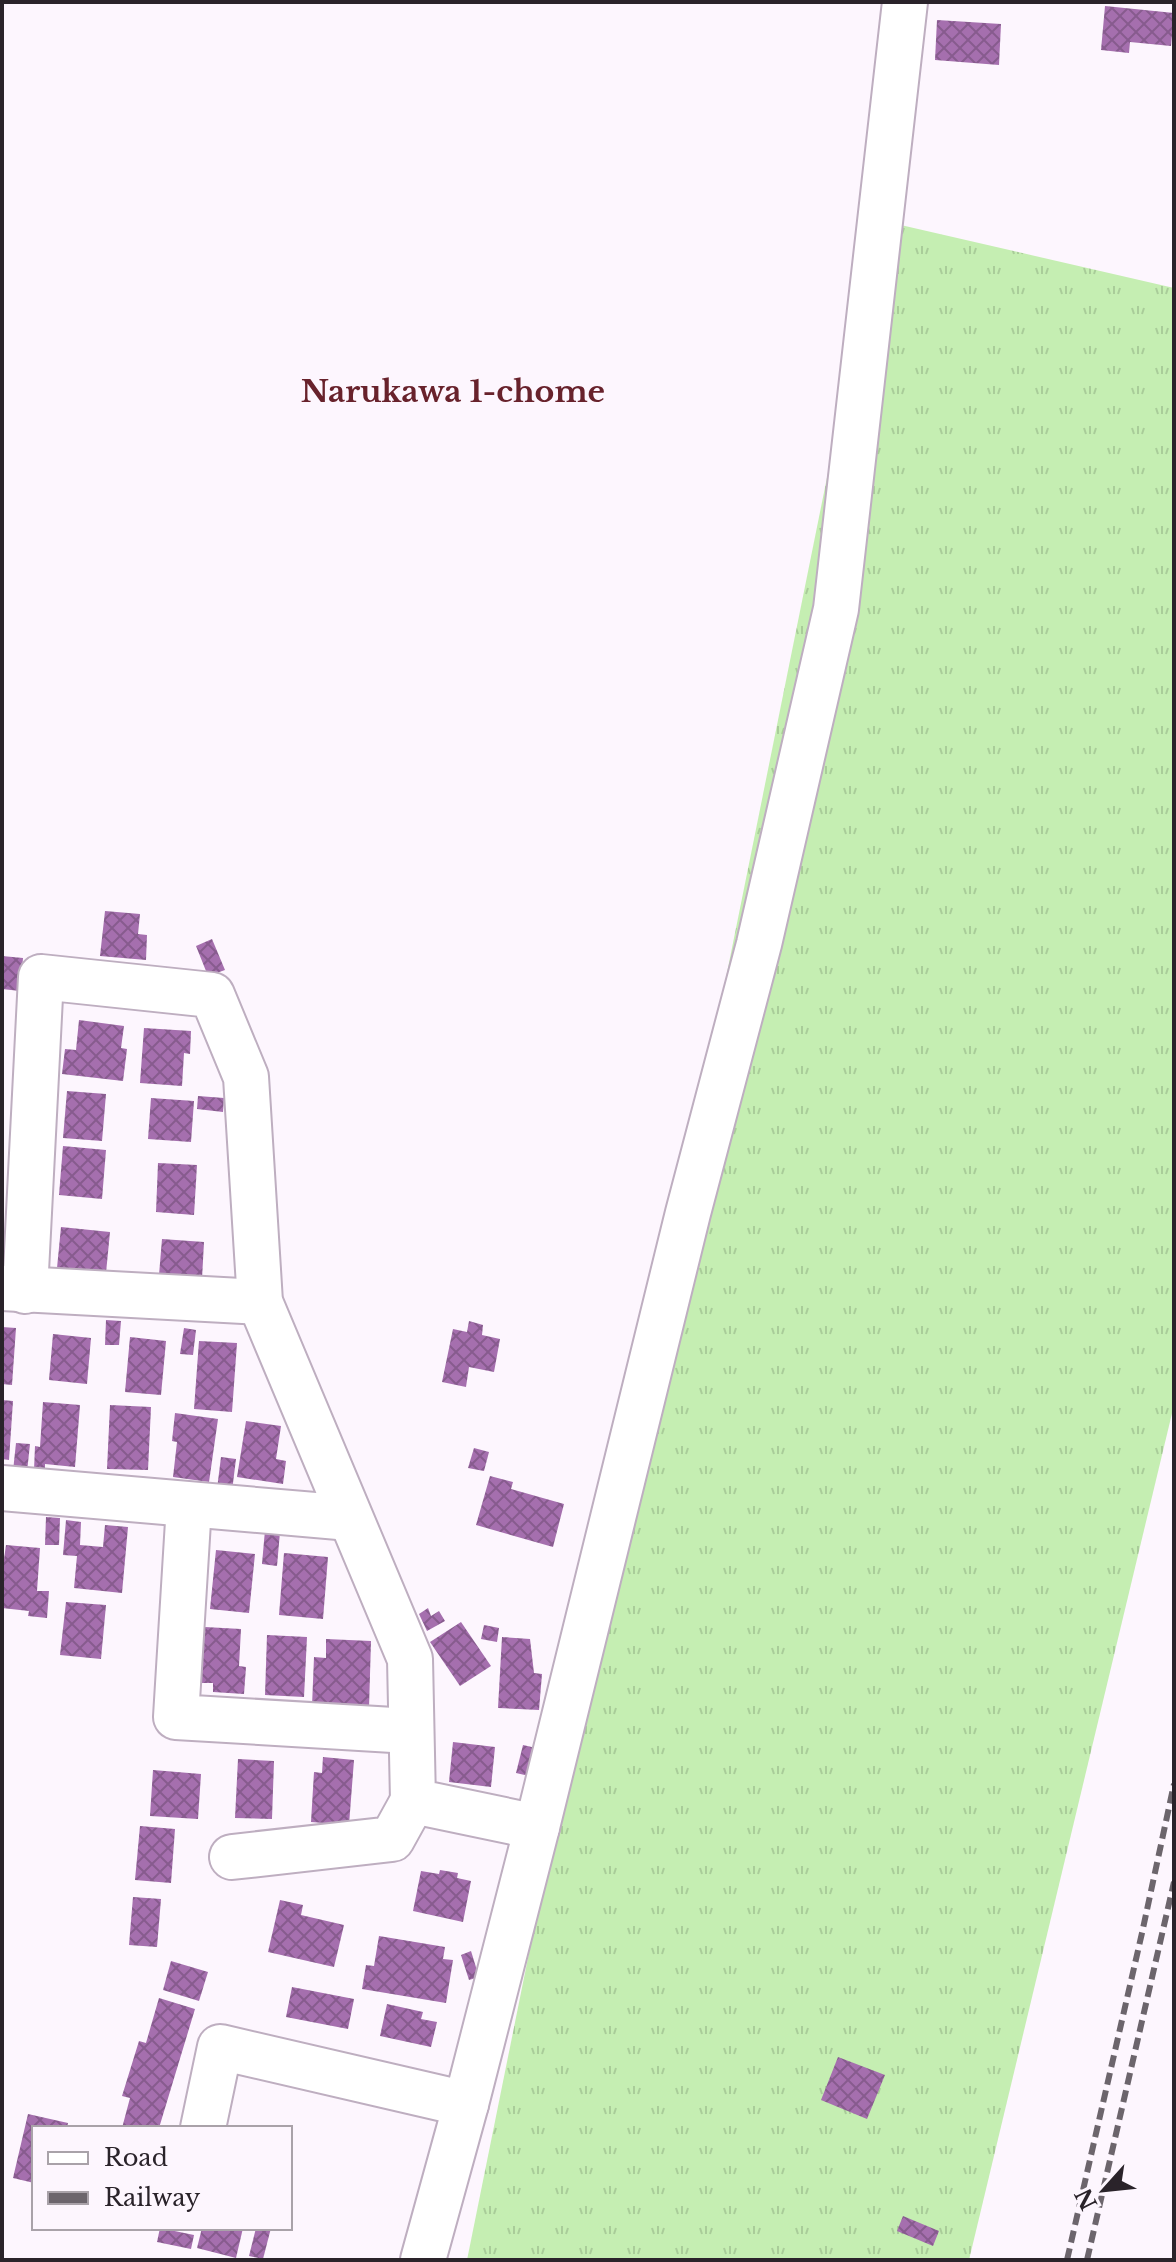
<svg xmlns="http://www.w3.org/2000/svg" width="1176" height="2262" font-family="'Libre Baskerville',serif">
<defs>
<pattern id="grass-tufts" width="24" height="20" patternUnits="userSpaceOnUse" patternTransform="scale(2)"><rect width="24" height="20" fill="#c5eeb2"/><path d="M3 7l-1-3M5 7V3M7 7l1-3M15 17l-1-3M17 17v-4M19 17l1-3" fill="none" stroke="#a9cc99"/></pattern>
<pattern id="building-cross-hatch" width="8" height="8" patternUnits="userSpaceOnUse" patternTransform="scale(2)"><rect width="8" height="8" fill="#a56fae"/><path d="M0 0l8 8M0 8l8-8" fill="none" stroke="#875b8e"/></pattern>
</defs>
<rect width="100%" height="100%" fill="#fdf6fe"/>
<polygon fill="url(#grass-tufts)" points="879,220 1174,288 1174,1405 969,2260 467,2260"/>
<g fill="url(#building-cross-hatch)">
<polygon points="1105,6 1174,13 1171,46 1130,42 1129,53 1101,50"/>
<polygon points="937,20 1001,24 999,65 935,60"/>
<polygon points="105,911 140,914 138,934 147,935 146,960 100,956"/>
<polygon points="212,939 225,970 208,976 196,946"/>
<polygon points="2,956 23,958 20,991 2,989"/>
<polygon points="79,1020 124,1026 121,1048 127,1049 123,1081 62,1074 65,1049 76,1050"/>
<polygon points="144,1028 191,1031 190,1054 184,1053 182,1086 140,1083"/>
<polygon points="67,1091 106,1094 102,1141 63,1138"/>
<polygon points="198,1096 224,1098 223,1112 197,1109"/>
<polygon points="151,1098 194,1101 191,1142 148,1139"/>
<polygon points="63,1146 106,1150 102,1199 59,1195"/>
<polygon points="158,1163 197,1165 194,1215 156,1212"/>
<polygon points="61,1227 110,1232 106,1273 57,1268"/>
<polygon points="162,1239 204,1242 202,1279 159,1275"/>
<polygon points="106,1320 121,1321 119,1345 105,1345"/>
<polygon points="469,1321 483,1325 482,1335 500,1339 494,1372 469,1367 466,1387 442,1382 453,1329 467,1332"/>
<polygon points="2,1327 16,1328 12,1385 2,1384"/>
<polygon points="184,1328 196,1330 193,1355 180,1354"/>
<polygon points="53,1334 91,1338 87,1384 49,1380"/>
<polygon points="130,1337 166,1341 161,1395 125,1392"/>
<polygon points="199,1341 237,1343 232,1412 194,1409"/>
<polygon points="2,1400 13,1401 9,1460 2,1459"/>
<polygon points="43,1402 80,1405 75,1467 45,1464 45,1471 34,1470 35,1446 40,1447"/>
<polygon points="110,1405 151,1407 148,1470 107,1469"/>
<polygon points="175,1413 218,1419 209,1482 173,1477 177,1442 172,1441"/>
<polygon points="246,1421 281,1426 276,1459 286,1461 283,1484 237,1477"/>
<polygon points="16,1443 30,1444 27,1472 13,1471"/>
<polygon points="474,1448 489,1452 484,1471 468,1468"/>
<polygon points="221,1457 236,1459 232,1491 217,1489"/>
<polygon points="490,1476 513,1482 511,1489 564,1504 553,1547 476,1525"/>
<polygon points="46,1517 60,1518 59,1545 45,1545"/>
<polygon points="66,1520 81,1522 80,1545 103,1547 105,1525 128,1527 122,1593 74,1588 77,1556 63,1555"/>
<polygon points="265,1530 280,1532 277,1566 262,1564"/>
<polygon points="6,1545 40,1548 37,1591 49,1591 47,1618 28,1616 29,1611 2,1608 2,1559 4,1559"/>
<polygon points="216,1550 255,1554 249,1613 210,1609"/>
<polygon points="284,1553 328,1557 323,1619 279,1615"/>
<polygon points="66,1602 106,1605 101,1659 60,1655"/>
<polygon points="428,1608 431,1616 439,1611 445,1621 427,1631 419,1614"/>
<polygon points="461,1622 491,1666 460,1686 430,1642"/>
<polygon points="484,1625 499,1628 497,1642 481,1639"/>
<polygon points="205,1627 241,1629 239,1666 246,1667 244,1694 213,1692 213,1683 201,1683"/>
<polygon points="267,1635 307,1637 304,1697 265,1695"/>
<polygon points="502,1637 530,1639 534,1673 542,1674 539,1710 498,1708"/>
<polygon points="326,1639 371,1641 369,1708 312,1706 314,1657 326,1658"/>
<polygon points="453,1742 495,1747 491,1787 449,1782"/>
<polygon points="523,1745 536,1748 529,1776 516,1773"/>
<polygon points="323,1757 354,1760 349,1825 311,1822 314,1772 322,1773"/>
<polygon points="238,1759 274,1761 272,1819 235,1818"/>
<polygon points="153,1770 201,1774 198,1819 150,1816"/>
<polygon points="140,1826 175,1829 171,1883 135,1880"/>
<polygon points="440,1870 458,1873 457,1878 471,1881 463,1922 413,1911 421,1871 439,1874"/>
<polygon points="133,1897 161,1899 157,1947 129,1945"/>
<polygon points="280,1900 303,1905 301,1915 344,1925 334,1967 268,1952"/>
<polygon points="379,1936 445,1947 443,1959 453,1960 446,2003 362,1989 366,1965 374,1966"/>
<polygon points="471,1951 479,1977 469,1980 461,1955"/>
<polygon points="171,1961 208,1972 199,2001 163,1990"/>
<polygon points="292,1987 354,1999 348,2029 286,2017"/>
<polygon points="159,1998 195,2009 159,2128 122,2128 130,2098 122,2096 139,2041 146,2043"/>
<polygon points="387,2004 423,2012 421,2019 437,2022 431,2047 380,2036"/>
<polygon points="838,2057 885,2075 867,2119 821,2100"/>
<polygon points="28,2114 68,2123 67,2128 34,2128 34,2183 13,2178"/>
<polygon points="903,2216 939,2231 933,2246 897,2231"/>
<polygon points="160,2228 194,2235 191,2249 157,2242"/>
<polygon points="202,2228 243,2228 236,2258 197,2248"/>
<polygon points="256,2228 271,2228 263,2259 249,2256"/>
</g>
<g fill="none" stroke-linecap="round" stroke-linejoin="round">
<g stroke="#beaec0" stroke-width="48">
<g id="minor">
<polyline points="2,1288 260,1302"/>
<polyline points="25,1291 41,977 212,995 246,1077 260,1302 410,1659 413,1801 537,1827"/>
<polyline points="2,1488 350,1518"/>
<polyline points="189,1505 176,1717 410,1731"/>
<polyline points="232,1857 392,1839 413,1801"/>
<polyline points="203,2128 220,2047 466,2104"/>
<polyline points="423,2260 466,2104 537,1827 688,1213 759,944 836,609 905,2"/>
</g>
</g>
<use href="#minor" stroke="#fff" stroke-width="44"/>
<g stroke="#6c656c" stroke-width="6" stroke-dasharray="12 6" stroke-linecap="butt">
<polyline points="1067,2260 1142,1933 1174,1784"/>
<polyline points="1087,2260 1174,1882"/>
</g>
</g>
<g text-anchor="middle" stroke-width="6" stroke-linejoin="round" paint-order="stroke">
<g font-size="30" font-weight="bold" fill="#68222c" stroke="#fdf6fe">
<text x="453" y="402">Narukawa 1-chome</text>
</g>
</g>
<rect width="1176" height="2262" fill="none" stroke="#2a232a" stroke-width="8"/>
<rect x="32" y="2126" width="260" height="104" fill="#fdf6fe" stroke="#a9a2a9" stroke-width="2"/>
<rect x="48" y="2152" width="40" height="12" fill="#ffffff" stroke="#a9a2a9" stroke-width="2"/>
<text x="104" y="2166" font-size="24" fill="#2a232a">Road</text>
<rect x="48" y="2192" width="40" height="12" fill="#6c656c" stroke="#a9a2a9" stroke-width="2"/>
<text x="104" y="2206" font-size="24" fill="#2a232a">Railway</text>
<g transform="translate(1104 2190) rotate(243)" stroke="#fdf6fe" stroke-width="6" paint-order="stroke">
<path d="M0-6L14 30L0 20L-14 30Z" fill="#2a232a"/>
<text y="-12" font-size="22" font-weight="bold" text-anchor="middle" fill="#2a232a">N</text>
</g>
</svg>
